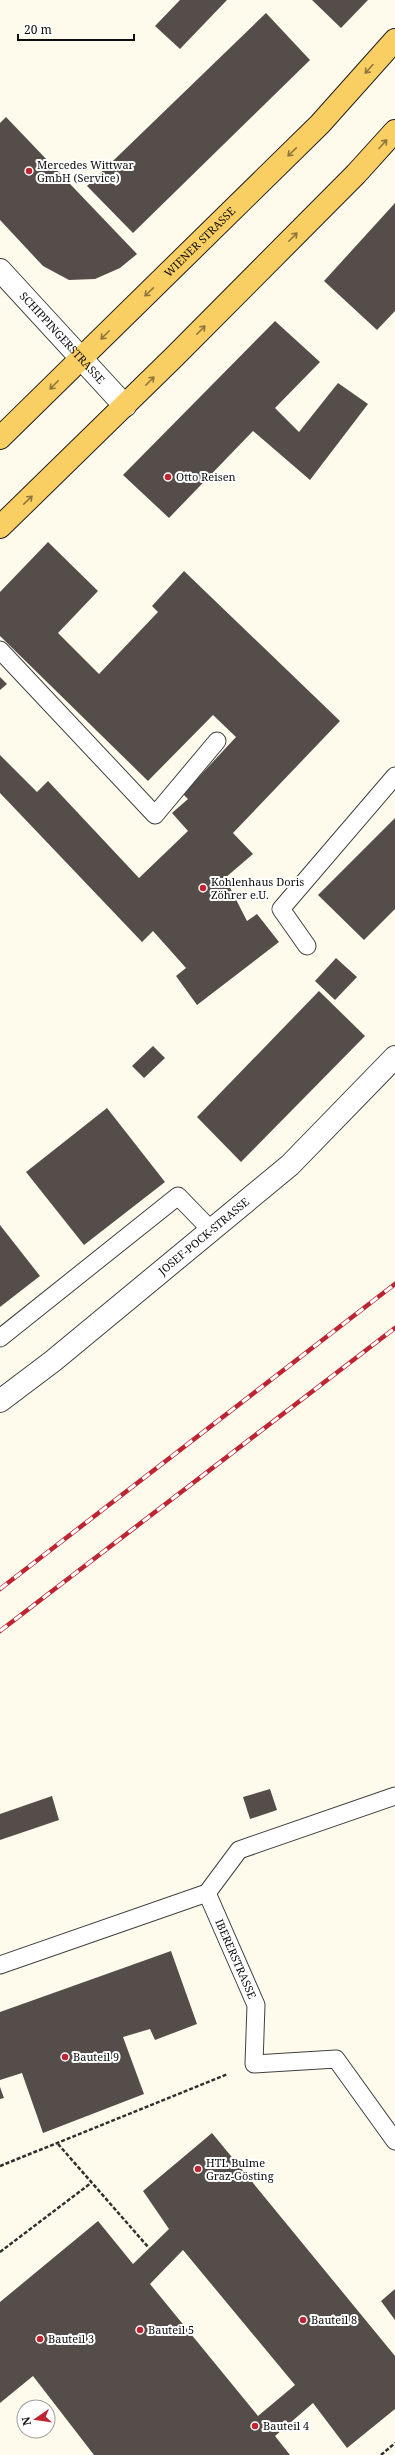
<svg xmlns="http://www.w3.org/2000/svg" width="395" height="2455" font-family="'Noto Serif',serif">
<rect width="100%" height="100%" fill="#fffbec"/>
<g fill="#554d49" fill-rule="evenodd">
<polygon points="180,0 227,0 180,49 155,26"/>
<polygon points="312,0 368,0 341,28"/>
<polygon points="266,13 310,60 133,233 87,186"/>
<polygon points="6,117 137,254 120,268 95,279 69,280 43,266 0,220 0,123"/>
<polygon points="395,203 395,311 377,330 324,281"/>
<polygon points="275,321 320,362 275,408 299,432 338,383 368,404 310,480 253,431 169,518 123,475"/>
<polygon points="48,542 98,591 58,633 99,674 158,612 152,606 184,571 340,721 233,833 253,854 225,878 247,921 257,914 279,942 197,1005 176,976 186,968 153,931 142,942 0,793 0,755 37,792 48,781 139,878 188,831 172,813 188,799 183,794 236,737 213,715 148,781 0,636 0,592"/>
<polygon points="0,677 7,684 0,690"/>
<polygon points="395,818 395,909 364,940 318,895"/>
<polygon points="336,958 357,977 335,1000 315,981"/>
<polygon points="319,991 365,1036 241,1162 197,1117"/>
<polygon points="153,1046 165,1058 144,1078 132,1066"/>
<polygon points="107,1108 165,1182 84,1245 26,1172"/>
<polygon points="0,1225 40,1276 0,1307"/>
<polygon points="270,1789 277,1810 250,1819 243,1797"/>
<polygon points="52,1796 59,1820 0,1840 0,1814"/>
<polygon points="171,1951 197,2024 155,2040 150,2029 123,2037 144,2094 43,2133 22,2073 0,2080 0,2012"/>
<polygon points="0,2087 4,2098 0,2099"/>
<path d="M212,2133l183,223v53l-48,39 -34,-45 -38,33 15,19h-196l-61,-79 -33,27v-101l98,-81 35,43 36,-35 -26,-38zM183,2250l112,135 -37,31 -108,-132z"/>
<polygon points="395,2289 395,2320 381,2301"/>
</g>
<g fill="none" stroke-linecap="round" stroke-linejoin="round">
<g stroke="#404040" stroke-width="19">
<g id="lane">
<polyline points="0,650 155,815 217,741"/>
<polyline points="307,946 281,909 395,776"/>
<polyline points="0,1338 178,1196 211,1230"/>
<polyline points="207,1893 239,1850 395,1796"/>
<path id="s1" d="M0,1965l207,-72 49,112 -2,59 82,-5 59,82"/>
</g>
</g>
<g stroke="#404040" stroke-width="24">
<g id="street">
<path id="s2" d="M0,270l125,136"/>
<path id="s3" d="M0,1401l53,-40 237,-196 105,-108"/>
</g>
</g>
<g stroke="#1e1e1e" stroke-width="24">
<g id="primary">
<path id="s4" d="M0,438l320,-314 75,-84"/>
<polyline points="0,527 174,357 356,174 395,131"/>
</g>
</g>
<g stroke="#2f2f2f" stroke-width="2.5" stroke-dasharray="4 2" stroke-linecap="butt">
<polyline points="58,2144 149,2248"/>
<polyline points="0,2166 228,2074"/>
<polyline points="0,2252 91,2183"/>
<polyline points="381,2455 395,2443"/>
</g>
<use href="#lane" stroke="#fff" stroke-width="17"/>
<use href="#street" stroke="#fff" stroke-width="22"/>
<use href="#primary" stroke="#f9ce63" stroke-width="22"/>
<g stroke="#bd2532" stroke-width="4.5">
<g id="rail">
<polyline points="0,1589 395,1284"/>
<polyline points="0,1631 395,1328"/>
</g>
</g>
<use href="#rail" stroke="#fff" stroke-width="3" stroke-dasharray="9" stroke-linecap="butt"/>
</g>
<defs><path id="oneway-shaft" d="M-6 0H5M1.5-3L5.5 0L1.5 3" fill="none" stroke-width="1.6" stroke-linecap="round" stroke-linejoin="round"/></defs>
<g stroke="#8f773c">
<use href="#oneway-shaft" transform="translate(369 69) rotate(132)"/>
<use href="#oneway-shaft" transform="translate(383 144) rotate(-48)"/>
<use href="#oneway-shaft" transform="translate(292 152) rotate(136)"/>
<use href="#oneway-shaft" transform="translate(293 237) rotate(-45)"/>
<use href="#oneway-shaft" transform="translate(149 292) rotate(136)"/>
<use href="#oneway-shaft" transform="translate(201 330) rotate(-45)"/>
<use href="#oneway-shaft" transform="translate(105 335) rotate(135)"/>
<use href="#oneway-shaft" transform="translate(150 381) rotate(-45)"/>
<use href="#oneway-shaft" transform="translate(54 385) rotate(135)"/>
<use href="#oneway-shaft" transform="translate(28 500) rotate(-44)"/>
</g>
<g fill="#bd2532" stroke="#fff" stroke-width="1.5">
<circle cx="29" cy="171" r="4"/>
<circle cx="168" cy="477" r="4"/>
<circle cx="203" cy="888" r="4"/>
<circle cx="65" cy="2057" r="4"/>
<circle cx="198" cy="2169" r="4"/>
<circle cx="303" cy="2320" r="4"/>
<circle cx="140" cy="2330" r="4"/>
<circle cx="40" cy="2339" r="4"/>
<circle cx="255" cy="2426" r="4"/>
</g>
<g text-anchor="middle" stroke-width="4" stroke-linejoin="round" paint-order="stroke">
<g font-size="11" fill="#0d0d0d" stroke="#fff" text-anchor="start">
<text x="37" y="169">Mercedes Wittwar<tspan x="37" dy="13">GmbH (Service)</tspan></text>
<text x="176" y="481">Otto Reisen</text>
<text x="211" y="886">Kohlenhaus Doris<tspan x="211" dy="13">Zöhrer e.U.</tspan></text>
<text x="73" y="2061">Bauteil 9</text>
<text x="206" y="2167">HTL Bulme<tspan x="206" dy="13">Graz-Gösting</tspan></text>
<text x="311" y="2324">Bauteil 8</text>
<text x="148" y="2334">Bauteil 5</text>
<text x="48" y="2343">Bauteil 3</text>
<text x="263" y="2430">Bauteil 4</text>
</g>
<g font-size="11" fill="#0d0d0d" stroke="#fff">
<text dy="4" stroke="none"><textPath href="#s4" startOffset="280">WIENER STRASSE</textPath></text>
<text dy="4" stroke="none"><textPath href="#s2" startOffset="92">SCHIPPINGERSTRASSE</textPath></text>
<text dy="4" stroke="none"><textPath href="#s3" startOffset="262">JOSEF-POCK-STRASSE</textPath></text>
<text dy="4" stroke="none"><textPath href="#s1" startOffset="291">IBERERSTRASSE</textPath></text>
</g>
</g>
<g transform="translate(36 2419) rotate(257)"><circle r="19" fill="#ffffff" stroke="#9e9e9e"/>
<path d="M0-3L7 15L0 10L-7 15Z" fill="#bd2532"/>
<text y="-6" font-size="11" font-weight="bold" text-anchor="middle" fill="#0d0d0d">N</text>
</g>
<path d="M18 34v6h116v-6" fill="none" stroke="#0d0d0d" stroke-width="2"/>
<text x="24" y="34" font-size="12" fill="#0d0d0d" stroke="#ffffff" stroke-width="3" paint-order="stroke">20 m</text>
</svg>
